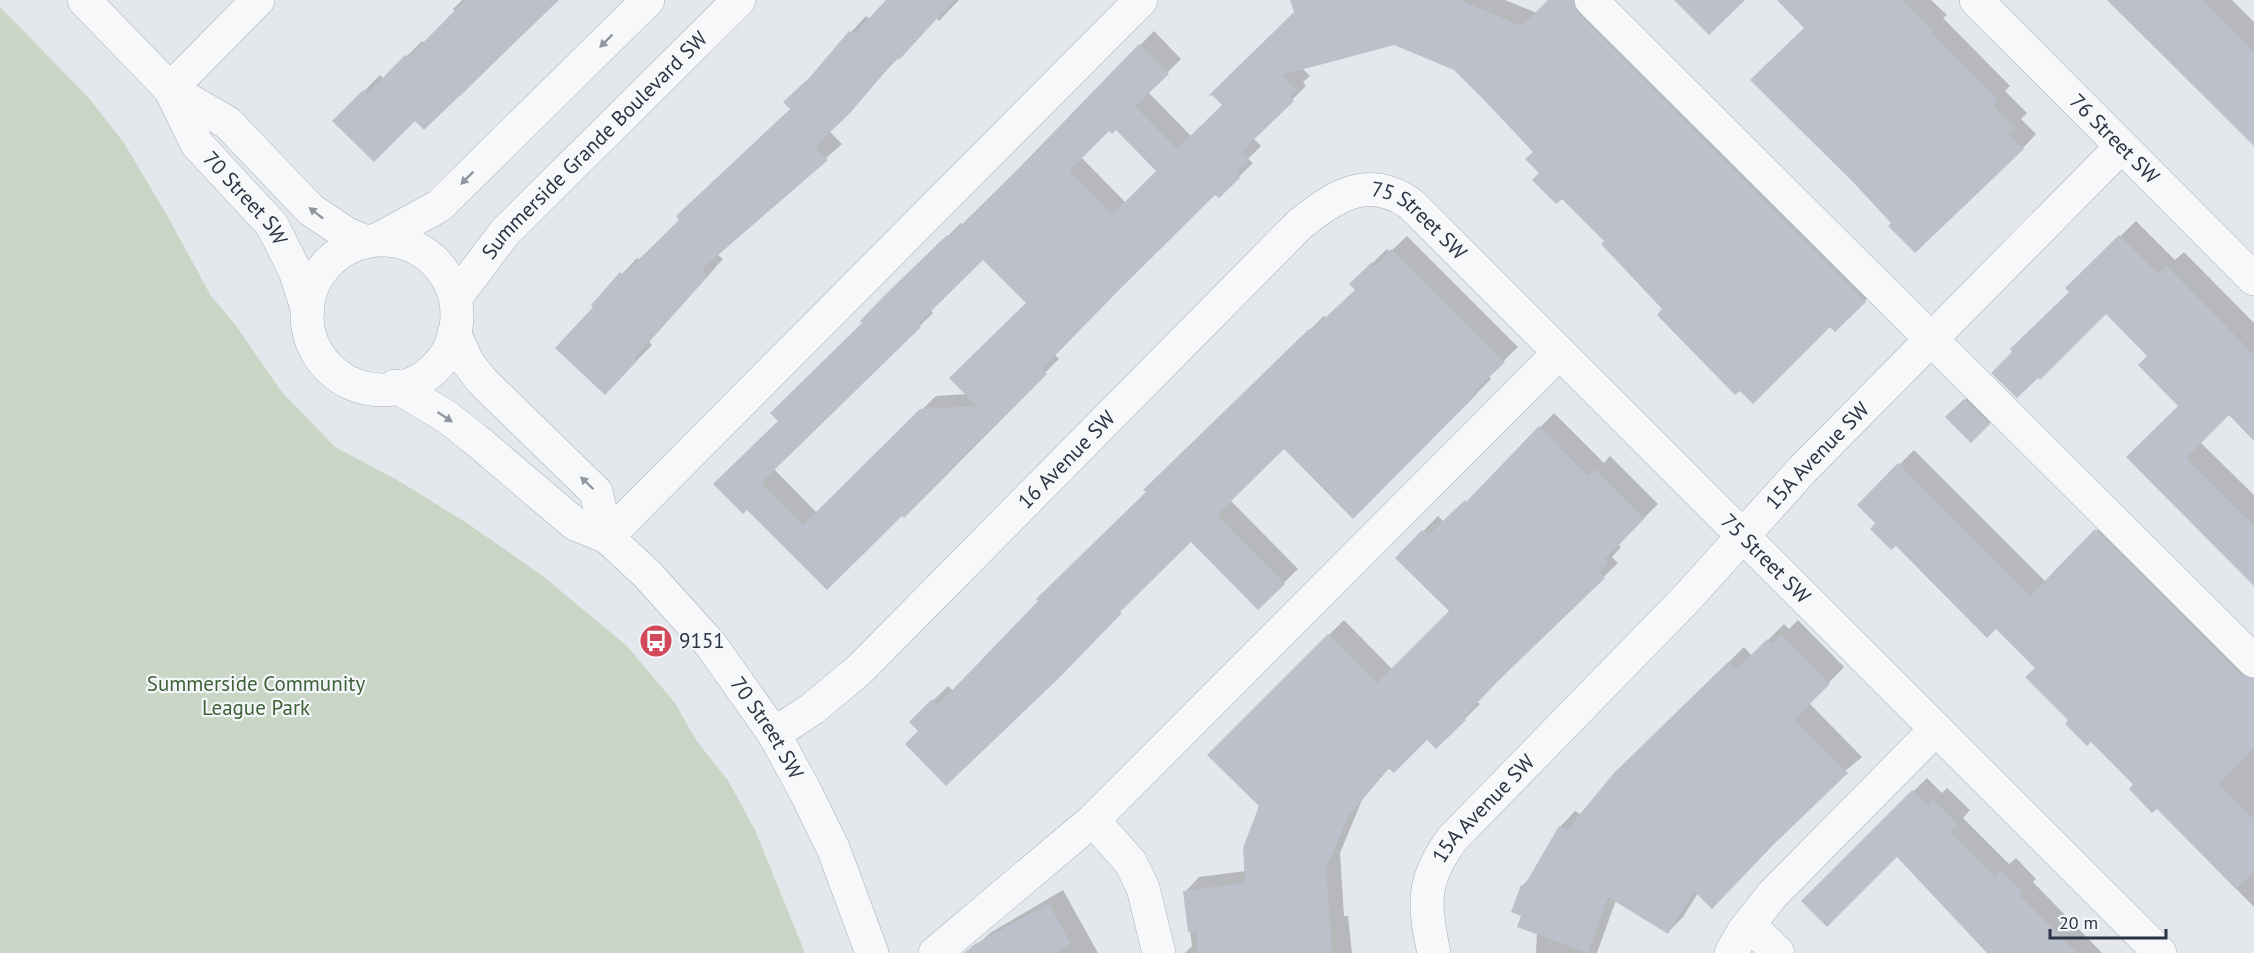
<svg xmlns="http://www.w3.org/2000/svg" width="2254" height="953" font-family="'PT Sans',sans-serif">
<rect width="100%" height="100%" fill="#e4e7ec"/>
<polygon fill="#c9d6c5" points="0,7 88,97 124,143 168,217 211,296 234,323 281,391 335,447 397,480 467,523 544,577 627,646 675,703 696,740 729,782 755,830 805,953 0,953"/>
<g fill="#0003" fill-rule="evenodd">
<polygon points="462,0 557,0 460,96 458,94 415,119 334,121 380,75 384,79 422,41 424,44 455,12 453,9"/>
<polygon points="888,0 959,0 939,21 936,18 829,131 842,144 717,254 723,259 649,342 652,345 605,393 596,307 622,274 637,258 640,261 791,109 817,71 851,32 866,16 870,19"/>
<path d="M1296,0h90l-84,68 8,8 -7,6 3,4 -53,52 8,8 -13,13 5,4 -34,33 -3,-3 -162,161 5,5 -232,229 -80,-80 33,-87 121,-139 60,-59 3,2 190,-194 27,28 -33,33 44,45 32,-32 71,-93zM1116,128l42,43 -32,32 -45,-46 28,-28zM984,258l44,45 -61,91 -31,2 -119,117 -43,-44 159,-156 -3,-3z"/>
<polygon points="1410,0 1505,0 1537,13 1550,0 1592,0 1878,288 1835,330 1830,325 1664,309 1606,241 1541,173 1535,151"/>
<polygon points="1779,0 1931,0 1947,15 1943,18 2010,86 2005,91 2027,113 2021,119 2036,134 2023,148 1806,27"/>
<polygon points="2108,0 2232,0 2254,22 2254,144"/>
<polygon points="2136,221 2175,260 2184,252 2254,323 2254,440 2229,413 2200,442 2254,495 2254,585 2128,457 2180,406 2149,356 2106,312 2067,288"/>
<polygon points="1407,236 1518,347 1488,376 1491,379 1353,517 1284,447 1230,500 1298,569 1258,608 1191,540 920,731 911,722 948,686 953,691 1148,492 1160,476 1324,316 1326,318 1356,290 1351,284 1387,249 1390,252"/>
<polygon points="1973,392 1997,416 1971,441 1947,417"/>
<polygon points="1554,413 1604,463 1610,456 1658,504 1618,544 1621,547 1612,557 1618,563 1505,673 1477,702 1480,704 1436,747 1427,738 1390,767 1362,800 1340,853 1344,916 1348,916 1352,953 1185,953 1192,946 1185,892 1199,877 1246,871 1261,806 1209,755 1344,620 1393,670 1451,611 1397,558 1438,516 1444,522 1482,488"/>
<polygon points="1914,450 2046,582 2111,516 2254,659 2254,907 2070,720 2036,668 1996,627 1859,505"/>
<polygon points="1798,620 1844,667 1809,703 1862,757 1698,893 1683,917 1668,932 1616,900 1597,953 1536,953 1537,933 1523,915 1522,886 1531,877 1560,827 1575,811 1581,815 1615,774 1744,647 1752,656 1784,624 1789,629"/>
<polygon points="1927,778 1942,793 1947,788 1970,810 1963,818 2009,864 2016,858 2036,879 2033,882 2102,953 1989,953 1897,855 1803,901"/>
<polygon points="1063,890 1098,953 979,953 975,947 990,933"/>
</g>
<g fill="#bbc0ca" fill-rule="evenodd">
<polygon points="465,0 559,0 424,130 415,121 374,162 332,121 363,90 367,94 405,55 408,58"/>
<polygon points="886,0 954,0 899,60 897,58 850,113 815,147 828,160 702,269 708,276 634,358 637,361 605,395 555,348 593,307 591,305 620,272 623,275 679,220 676,216 790,109 783,102 810,77 849,31 854,34"/>
<path d="M1290,0h169l63,26 26,-26h25l5,13 288,289 -31,30 -5,-5 -77,77 -13,-13 -5,4 -78,-80 5,-6 -61,-65 3,-3 -42,-42 -6,5 -24,-24 7,-7 -14,-14 8,-7 -49,-52 -30,-30 -60,-25 -112,30 15,15 -7,7 4,4 -53,51 8,8 -13,13 4,5 -21,20 -4,-3 -96,95 -77,79 5,5 -143,144 -2,-2 -75,74 -80,-80 -4,4 -30,-30 65,-63 -8,-8 92,-90 -2,-2 25,-26 62,-60 2,2 68,-67 122,-126 30,30 -34,32 42,43 45,-44 -10,-10 -4,1 86,-84zM1116,130l40,41 -44,44 -43,-44 40,-40 3,3zM983,260l43,43 -77,75 28,28 -57,3 -117,116 -42,-42 160,-156 -3,-3z"/>
<polygon points="1674,0 1745,0 1709,35"/>
<polygon points="1777,0 1902,0 1933,31 1931,33 1998,101 1993,106 2015,128 2008,134 2024,149 1915,253 1888,226 1891,223 1853,182 1750,80 1804,28"/>
<polygon points="2107,0 2203,0 2254,52 2254,146"/>
<polygon points="2119,235 2158,274 2167,266 2254,355 2254,441 2229,415 2186,458 2254,526 2254,586 2126,457 2178,406 2138,365 2147,356 2106,314 2040,380 2038,378 2017,398 1991,373 2012,352 2010,349 2069,292 2065,288"/>
<polygon points="1391,249 1505,362 1474,392 1477,394 1353,519 1284,449 1217,515 1285,584 1258,610 1191,542 1120,612 1122,613 1060,677 946,786 905,744 918,731 909,722 932,699 938,705 1038,601 1036,599 1146,492 1143,490 1309,329 1311,331 1355,290 1349,284 1372,262 1375,266"/>
<polygon points="1964,399 1990,424 1971,443 1945,417"/>
<polygon points="1539,426 1588,476 1595,469 1644,519 1605,559 1608,563 1599,572 1605,578 1497,682 1464,717 1466,720 1436,749 1427,740 1394,773 1388,768 1348,817 1326,869 1332,953 1198,953 1197,931 1188,932 1183,891 1245,883 1243,848 1259,806 1207,755 1328,634 1377,683 1449,611 1395,558 1422,530 1428,535 1465,500 1466,502"/>
<polygon points="1898,463 2030,596 2095,529 2241,674 2254,679 2254,748 2218,783 2254,819 2254,871 2236,889 2157,809 2152,813 2129,789 2133,784 2091,742 2087,746 2065,724 2068,720 2025,677 2035,668 1996,629 1987,638 1896,546 1891,550 1870,529 1875,523 1857,505"/>
<polygon points="1781,635 1830,684 1794,719 1848,773 1774,844 1712,909 1694,891 1668,934 1608,897 1588,953 1517,927 1521,916 1511,912 1521,885 1524,886 1559,826 1567,830 1614,773 1728,662 1736,670 1767,639 1772,644"/>
<polygon points="1912,790 1928,805 1933,800 1958,825 1950,832 1995,877 2001,870 2023,893 2020,896 2077,953 1987,953 1897,857 1827,927 1801,901"/>
<polygon points="1049,904 1071,944 1054,953 964,953 975,944"/>
</g>
<g fill="none" stroke-linecap="round" stroke-linejoin="round">
<g stroke="#a9aeb7" stroke-width="34">
<g id="minor">
<polyline points="84,0 170,89 228,123 311,210 347,234 366,242"/>
<polyline points="1591,0 2254,661"/>
<path id="s1" d="M1976,0l278,279"/>
<path id="s2" d="M170,89l27,55 75,81 23,46 13,40"/>
<polyline points="170,89 258,0"/>
<polyline points="379,239 439,206 648,0"/>
<circle cx="382" cy="315" r="75"/>
<path id="s3" d="M456,297l49,-65 234,-232"/>
<polyline points="454,333 468,363 483,382 596,492 607,537"/>
<path id="s4" d="M395,386l52,31 28,22 100,85 32,13 40,37 64,71 63,89 31,57 28,57 39,105"/>
<polyline points="607,537 1141,0"/>
<path id="s5" d="M774,734l38,-25 47,-39 441,-446c37,-29 68,-50 111,-20l749,749"/>
<polyline points="1093,820 1131,863 1143,888 1159,953"/>
<polyline points="1749,924 1778,953"/>
<polyline points="935,953 1093,820 1559,353"/>
<path id="s6" d="M1434,953c-11,-50 -12,-74 19,-115l234,-240 115,-128 319,-323"/>
<polyline points="1731,953 1743,932 1773,894 1936,729"/>
</g>
</g>
<use href="#minor" stroke="#f7f8fa" stroke-width="33"/>
</g>
<defs><path id="oneway-solid" d="M-6-.8H1V-3.2L6.5 0L1 3.2V.8H-6Z" transform="scale(1.5)"/></defs>
<g fill="#9196a0">
<use href="#oneway-solid" transform="translate(606 41) rotate(135)"/>
<use href="#oneway-solid" transform="translate(467 178) rotate(135)"/>
<use href="#oneway-solid" transform="translate(316 213) rotate(-142)"/>
<use href="#oneway-solid" transform="translate(445 417) rotate(34)"/>
<use href="#oneway-solid" transform="translate(587 483) rotate(-136)"/>
</g>
<defs>
<g id="bus-disc" transform="scale(1.725)"><circle r="9.5" fill="#d1495b" stroke="#f4f6f9"/><path d="M-5-6H5V4H4V6H2V4H-2V6H-4V4H-5ZM-3.5-4V0h7V-4ZM-3.5 1.2v1.5H-2V1.2ZM2 1.2v1.5H3.5V1.2Z" fill="#fff"/></g>
</defs>
<g fill-rule="evenodd">
<use href="#bus-disc" x="656" y="641"/>
</g>
<g text-anchor="middle" stroke-width="4.5" stroke-linejoin="round" paint-order="stroke">
<g font-size="21" fill="#2b3445" stroke="#f4f6f9">
<text dy="7" stroke="none"><textPath href="#s1" startOffset="196">76 Street SW</textPath></text>
<text dy="7" stroke="none"><textPath href="#s3" startOffset="206">Summerside Grande Boulevard SW</textPath></text>
<text dy="7" stroke="none"><textPath href="#s2" startOffset="134">70 Street SW</textPath></text>
<text dy="7" stroke="none"><textPath href="#s5" startOffset="873">75 Street SW</textPath></text>
<text dy="7" stroke="none"><textPath href="#s6" startOffset="650">15A Avenue SW</textPath></text>
<text dy="7" stroke="none"><textPath href="#s5" startOffset="402">16 Avenue SW</textPath></text>
<text dy="7" stroke="none"><textPath href="#s5" startOffset="1359">75 Street SW</textPath></text>
<text dy="7" stroke="none"><textPath href="#s4" startOffset="512">70 Street SW</textPath></text>
<text dy="7" stroke="none"><textPath href="#s6" startOffset="164">15A Avenue SW</textPath></text>
</g>
<g font-size="21" fill="#2b3445" stroke="#f4f6f9" text-anchor="start">
<text x="679" y="648">9151</text>
</g>
<g font-size="21" fill="#3f6138" stroke="#f4f6f9">
<text x="256" y="691">Summerside Community<tspan x="256" dy="24">League Park</tspan></text>
</g>
</g>
<path d="M2050 929v9h116v-9" fill="none" stroke="#2b3445" stroke-width="3"/>
<text x="2059" y="929" font-size="18" fill="#2b3445" stroke="#f4f6f9" stroke-width="4.5" paint-order="stroke">20 m</text>
</svg>
